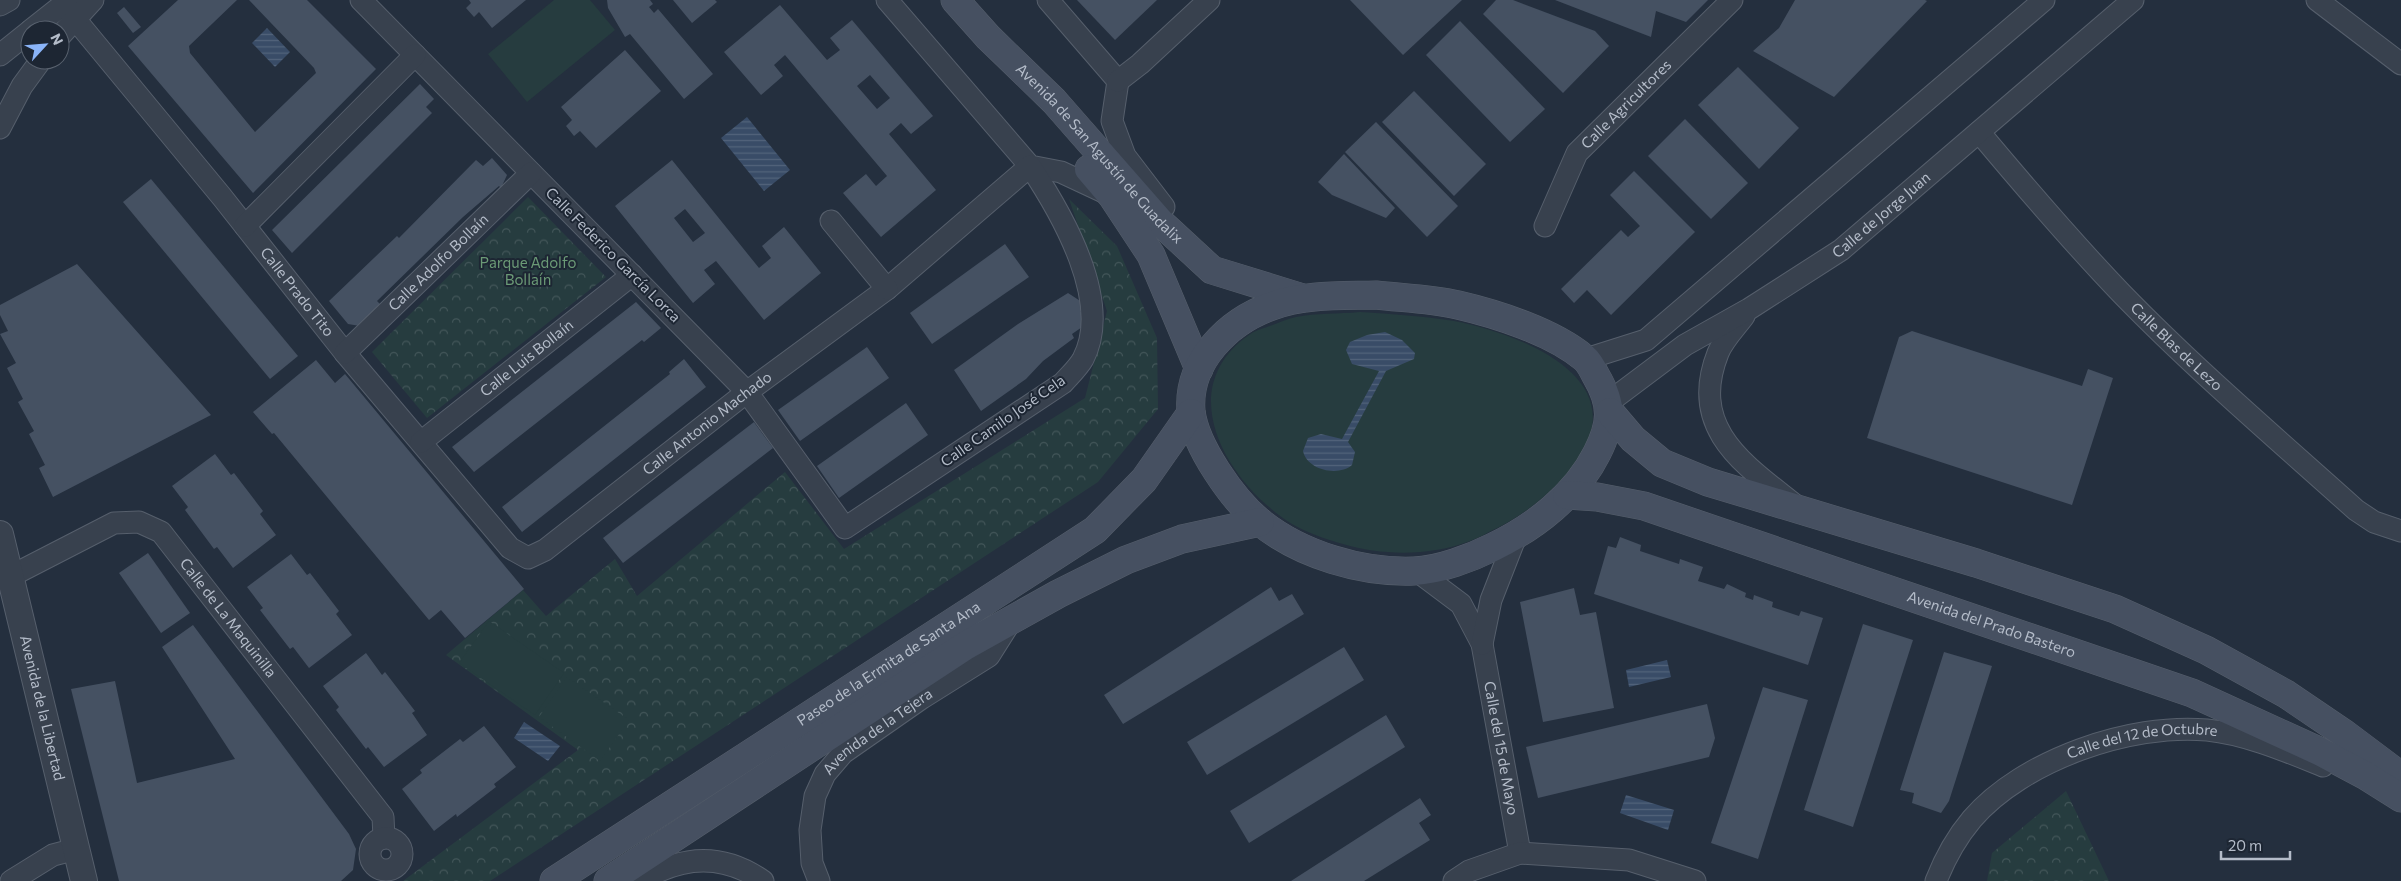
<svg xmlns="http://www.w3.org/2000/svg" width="2401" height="881" font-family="Commissioner,sans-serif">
<defs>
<pattern id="forest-crowns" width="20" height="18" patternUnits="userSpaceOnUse" patternTransform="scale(1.25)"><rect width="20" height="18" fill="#263c3f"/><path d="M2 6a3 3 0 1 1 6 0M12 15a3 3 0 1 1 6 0" fill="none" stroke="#435659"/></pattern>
<pattern id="water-rules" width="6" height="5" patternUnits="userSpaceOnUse" patternTransform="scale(1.25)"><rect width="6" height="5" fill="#394c67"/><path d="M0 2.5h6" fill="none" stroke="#53647b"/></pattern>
</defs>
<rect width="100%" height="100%" fill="#242f3e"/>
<g fill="url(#forest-crowns)">
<polygon points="528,197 606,277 427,418 372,352"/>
<polygon points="1069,199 1117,246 1157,338 1158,409 1098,482 490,881 403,881 578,750 446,655 523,590 546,616 615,559 637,596 785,472 844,549 1085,398 1107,311"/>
<polygon points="2066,791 2109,881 1987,881 1992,853"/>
</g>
<g fill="#263c3f">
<polygon points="554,0 590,0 615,30 527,102 488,54"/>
<path d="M1360,312c32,2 62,4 94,9 58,11 175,52 128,132 -19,31 -53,59 -85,75 -9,4 -18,10 -27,13 -39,15 -87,15 -127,3 -16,-4 -37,-12 -51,-20 -63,-39 -122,-134 -43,-189 5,-4 12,-6 18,-8 10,-3 19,-8 29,-10 20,-4 43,-3 64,-5z"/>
<polygon points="489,621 564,673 535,715 459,663"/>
<polygon points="567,677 629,720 600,761 539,717"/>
</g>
<g fill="url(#water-rules)">
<polygon points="267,28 290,52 275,67 252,43"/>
<polygon points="747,117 790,170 764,191 721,138"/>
<path d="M1385,332l17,8 13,13 -1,6 -28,12 -38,71 7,10 -3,13c-14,12 -45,5 -49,-14l5,-13 13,-4 21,5 37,-68 -27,-7 -6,-14 4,-8 17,-7z"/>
<polygon points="1667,660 1671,677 1629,687 1626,670"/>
<polygon points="524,722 560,746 548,761 514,738"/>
<polygon points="1626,795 1674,810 1668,830 1620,813"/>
</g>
<g fill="#455162" fill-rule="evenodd">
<polygon points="178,0 237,0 189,46 190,53 255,132 316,73 314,68 249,0 307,0 376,69 253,193 128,46"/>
<polygon points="469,0 526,0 492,28 479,12 474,17 466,8 471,3"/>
<polygon points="607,0 650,0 653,4 649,7 654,13 658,9 713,74 684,99 630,34 625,37 608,8"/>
<polygon points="673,0 715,0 717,2 692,23"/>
<polygon points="1077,0 1157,0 1115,40"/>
<polygon points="1350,0 1462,0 1403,55"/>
<polygon points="1496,0 1513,0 1595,31 1609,46 1563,93 1483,14"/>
<polygon points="1555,0 1708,0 1686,22 1656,11 1651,37"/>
<polygon points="1795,0 1925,0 1927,1 1834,97 1753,51 1779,28"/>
<path d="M780,5l47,55 13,-10 -10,-12 22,-18 81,96 -22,18 -10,-11 -12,11 47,56 -55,47 -38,-44 23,-19 10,12 11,-10 -102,-121 -11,10 9,11 -22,19 -37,-43zM870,75l20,23 -13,11 -20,-23z"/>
<polygon points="124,7 141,27 133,33 117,13"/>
<polygon points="1460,21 1545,109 1510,142 1426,55"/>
<polygon points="625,50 661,91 596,148 580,131 574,136 566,126 572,120 561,107"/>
<polygon points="1738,67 1799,128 1759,169 1698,105"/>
<polygon points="420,84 434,99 426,107 432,113 292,253 272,230"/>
<polygon points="1414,91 1486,164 1454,196 1382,122"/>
<polygon points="1685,119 1748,183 1711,219 1648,156"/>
<polygon points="1376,122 1458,206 1427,237 1345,152"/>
<polygon points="1344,154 1395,208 1386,218 1332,195 1318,182"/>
<polygon points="492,158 507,175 501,188 499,186 463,217 377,301 380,304 360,326 348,324 329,301 397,236 399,238 476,160 483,166"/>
<path d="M672,160l87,108 12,-10 -9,-12 22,-19 37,46 -57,47 -48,-59 -12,9 11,14 -22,19 -78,-97zM685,209l20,24 -12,9 -19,-24z"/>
<polygon points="1634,171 1695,232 1611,315 1587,290 1574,303 1561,289 1621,230 1628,237 1640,226 1610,195"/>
<polygon points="151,179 298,356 270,379 123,202"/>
<polygon points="1005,244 1029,277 932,344 910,313"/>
<polygon points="77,264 211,415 53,497 39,468 45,465 29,434 34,431 18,402 23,399 7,368 16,363 0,334 8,331 0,315 0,305"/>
<polygon points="1068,293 1088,306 1080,311 1088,323 1072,334 1074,338 1043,361 1026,379 981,411 954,370 1018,324"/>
<polygon points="636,302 661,328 644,342 642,340 474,472 452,447"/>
<polygon points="1912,331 2082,386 2088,369 2113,378 2072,505 1867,438 1899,337"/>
<polygon points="867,347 889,378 800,441 778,410"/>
<polygon points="684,359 706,387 522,532 502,507 670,374 669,372"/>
<polygon points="316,360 335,383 345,374 524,589 465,638 441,610 429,620 274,433 272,434 253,412"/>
<polygon points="906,403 928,435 839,498 817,466"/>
<polygon points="754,422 773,448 623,563 603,538"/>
<polygon points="215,454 231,475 234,473 263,511 260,514 276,535 233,568 217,547 214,549 185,510 188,507 172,486"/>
<polygon points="1620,537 1641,545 1640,551 1679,564 1680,559 1703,567 1698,581 1724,589 1727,584 1746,593 1745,597 1753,600 1754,595 1773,602 1772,607 1799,616 1801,611 1823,618 1808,665 1594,594 1608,546 1616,548"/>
<polygon points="148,553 190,613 161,633 119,573"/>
<polygon points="291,554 307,575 310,573 339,611 336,614 352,635 309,668 293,647 290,649 260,610 263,608 247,587"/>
<polygon points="1271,587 1279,601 1292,594 1304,614 1123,724 1104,695"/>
<polygon points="1574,588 1580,615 1596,612 1614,708 1543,722 1520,602"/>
<polygon points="1863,624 1913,640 1853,827 1804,810"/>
<polygon points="193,625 349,834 356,849 353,870 341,881 119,881 71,689 115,681 137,783 235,759 162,647"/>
<polygon points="1344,647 1364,680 1207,775 1187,742"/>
<polygon points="1944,652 1992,666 1949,801 1941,813 1912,803 1914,793 1900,790"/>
<polygon points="366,653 382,675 385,672 415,711 412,713 427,735 384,767 368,747 366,749 336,710 339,707 323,686"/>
<polygon points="1763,687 1808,700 1758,859 1711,843"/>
<polygon points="1707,704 1715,738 1709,757 1538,798 1526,747"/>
<polygon points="1386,715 1405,747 1249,843 1230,811"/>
<polygon points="484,726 516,767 494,784 496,787 457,817 456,814 434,831 402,789 422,773 420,770 460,739 463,742"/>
<polygon points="1420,798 1431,815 1419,823 1430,840 1364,881 1291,881"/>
</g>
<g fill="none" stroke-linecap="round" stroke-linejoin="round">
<g stroke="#565f6c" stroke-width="23">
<g id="minor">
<polyline points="887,0 1030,166 1061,172 1108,194"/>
<polyline points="1048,0 1118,81"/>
<polyline points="2317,0 2401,64"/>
<polyline points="0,5 9,0"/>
<path id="s1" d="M75,19l147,178 123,156 165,195 18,10 17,-8 202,-158 140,-103 143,-123c32,48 83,136 53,193 -5,9 -14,17 -20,24l-218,145 -98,-136 -386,-392"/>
<polyline points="31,30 69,0"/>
<polyline points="60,36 93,0"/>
<polyline points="0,55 30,31"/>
<polyline points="1118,81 1112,121 1125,156 1164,207"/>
<polyline points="1118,81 1140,64 1209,0"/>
<polyline points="0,128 22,86 41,60"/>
<path id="s2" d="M1979,132c46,55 93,110 143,162 74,76 155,145 234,216l18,12 27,9"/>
<polyline points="831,221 887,289"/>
<polyline points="245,226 415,55"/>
<path id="s3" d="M1545,226l32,-73 155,-153"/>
<path d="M1744,316c-8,11 -21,24 -26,37 -30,76 26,111 77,152"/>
<path id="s4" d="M345,353l186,-180"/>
<polyline points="1586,359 1646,340 2044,0"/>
<path id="s5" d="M1609,402l76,-57 64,-36 92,-59 292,-250"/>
<path id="s6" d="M421,442l211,-167"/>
<path id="s7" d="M1417,571l44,33 21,40 38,209"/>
<path id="s8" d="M11,576l103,-53 25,-1 22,10 222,285 1,21"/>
<polyline points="1482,644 1491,600 1516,536"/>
<circle cx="386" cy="854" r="16"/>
<polyline points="11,881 53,855 76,849"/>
<path d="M641,881c41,-26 82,-28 122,0"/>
<path id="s9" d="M819,881l-7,-18 -2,-33 5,-34 10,-22 18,-21 79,-55 67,-42 22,-35"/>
<polyline points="1454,881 1469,871 1520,853 1629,860 1695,881"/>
<path id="s10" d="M1936,881c9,-23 20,-43 36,-62 51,-59 158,-96 235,-89 39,4 79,21 116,36"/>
</g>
</g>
<g stroke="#565f6c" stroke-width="28">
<g id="tertiary">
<path id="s11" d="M0,534l84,347"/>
</g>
</g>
<g stroke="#565f6c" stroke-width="29">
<g id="secondary">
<path id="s12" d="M955,0l33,37 66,64 106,121 52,48 91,28"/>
<polyline points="1089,169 1112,196 1151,255 1199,369"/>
<path d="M1376,295c27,3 56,4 82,10 39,9 95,27 126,53 5,4 9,12 12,18 17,29 16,47 1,77 -21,42 -62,74 -104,94 -22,11 -54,23 -79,24 -52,2 -113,-16 -154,-49 -27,-22 -65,-76 -69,-111 -4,-50 38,-90 81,-105 33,-12 70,-10 104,-11z"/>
<polyline points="1610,412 1633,439 1662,463 1708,482 1976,563 2115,609 2206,650 2286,694 2345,734 2401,776"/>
<path id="s13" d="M1567,495l30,2 47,9 548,187 127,58 47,25 35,22"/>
<path id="s14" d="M554,881l541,-351 49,-50 47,-67"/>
<polyline points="608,881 965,646 1058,594 1126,560 1182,539 1260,522"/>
</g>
</g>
<use href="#minor" stroke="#38414e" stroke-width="21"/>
<use href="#tertiary" stroke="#38414e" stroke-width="26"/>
<use href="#secondary" stroke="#465061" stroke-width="28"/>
</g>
<g text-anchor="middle" stroke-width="4" stroke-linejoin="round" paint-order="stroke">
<g font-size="15" fill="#b4bcc9" stroke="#1d2633">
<text dy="5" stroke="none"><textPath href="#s3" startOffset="149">Calle Agricultores</textPath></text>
<text dy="5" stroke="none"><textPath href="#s12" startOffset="211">Avenida de San Agustín de Guadalix</textPath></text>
<text dy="5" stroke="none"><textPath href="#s5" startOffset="331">Calle de Jorge Juan</textPath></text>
<text transform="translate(613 255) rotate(45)" y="5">Calle Federico García Lorca</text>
<text dy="5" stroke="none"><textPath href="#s4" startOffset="130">Calle Adolfo Bollaín</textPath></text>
<text dy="5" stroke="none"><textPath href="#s1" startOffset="352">Calle Prado Tito</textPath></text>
<text dy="5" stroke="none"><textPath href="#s2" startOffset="292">Calle Blas de Lezo</textPath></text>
<text dy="5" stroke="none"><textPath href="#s6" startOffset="135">Calle Luis Bollaín</textPath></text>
<text transform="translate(1003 421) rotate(-35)" y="5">Calle Camilo José Cela</text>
<text dy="5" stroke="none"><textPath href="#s1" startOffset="930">Calle Antonio Machado</textPath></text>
<text dy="5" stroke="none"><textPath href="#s8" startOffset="274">Calle de La Maquinilla</textPath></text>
<text dy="5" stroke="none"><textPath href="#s13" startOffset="445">Avenida del Prado Bastero</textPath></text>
<text dy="5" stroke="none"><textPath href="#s14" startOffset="399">Paseo de la Ermita de Santa Ana</textPath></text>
<text dy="5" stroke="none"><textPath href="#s11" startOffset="179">Avenida de la Libertad</textPath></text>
<text dy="5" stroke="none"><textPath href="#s9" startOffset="179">Avenida de la Tejera</textPath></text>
<text dy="5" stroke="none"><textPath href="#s10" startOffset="265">Calle del 12 de Octubre</textPath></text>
<text dy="5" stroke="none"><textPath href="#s7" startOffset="206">Calle del 15 de Mayo</textPath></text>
</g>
<g font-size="15" fill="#6b9a76" stroke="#1d2633">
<text x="528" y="268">Parque Adolfo<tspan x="528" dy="17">Bollaín</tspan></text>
</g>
</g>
<g transform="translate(45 45) rotate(64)"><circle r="24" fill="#1d2633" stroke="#59626f"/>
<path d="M0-4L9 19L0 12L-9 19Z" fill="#8ab4f8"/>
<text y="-8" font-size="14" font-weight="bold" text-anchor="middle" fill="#b4bcc9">N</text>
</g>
<path d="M2221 851v8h69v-8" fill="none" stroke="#b4bcc9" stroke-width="2.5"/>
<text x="2228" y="851" font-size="15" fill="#b4bcc9" stroke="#1d2633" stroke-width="4" paint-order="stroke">20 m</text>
</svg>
